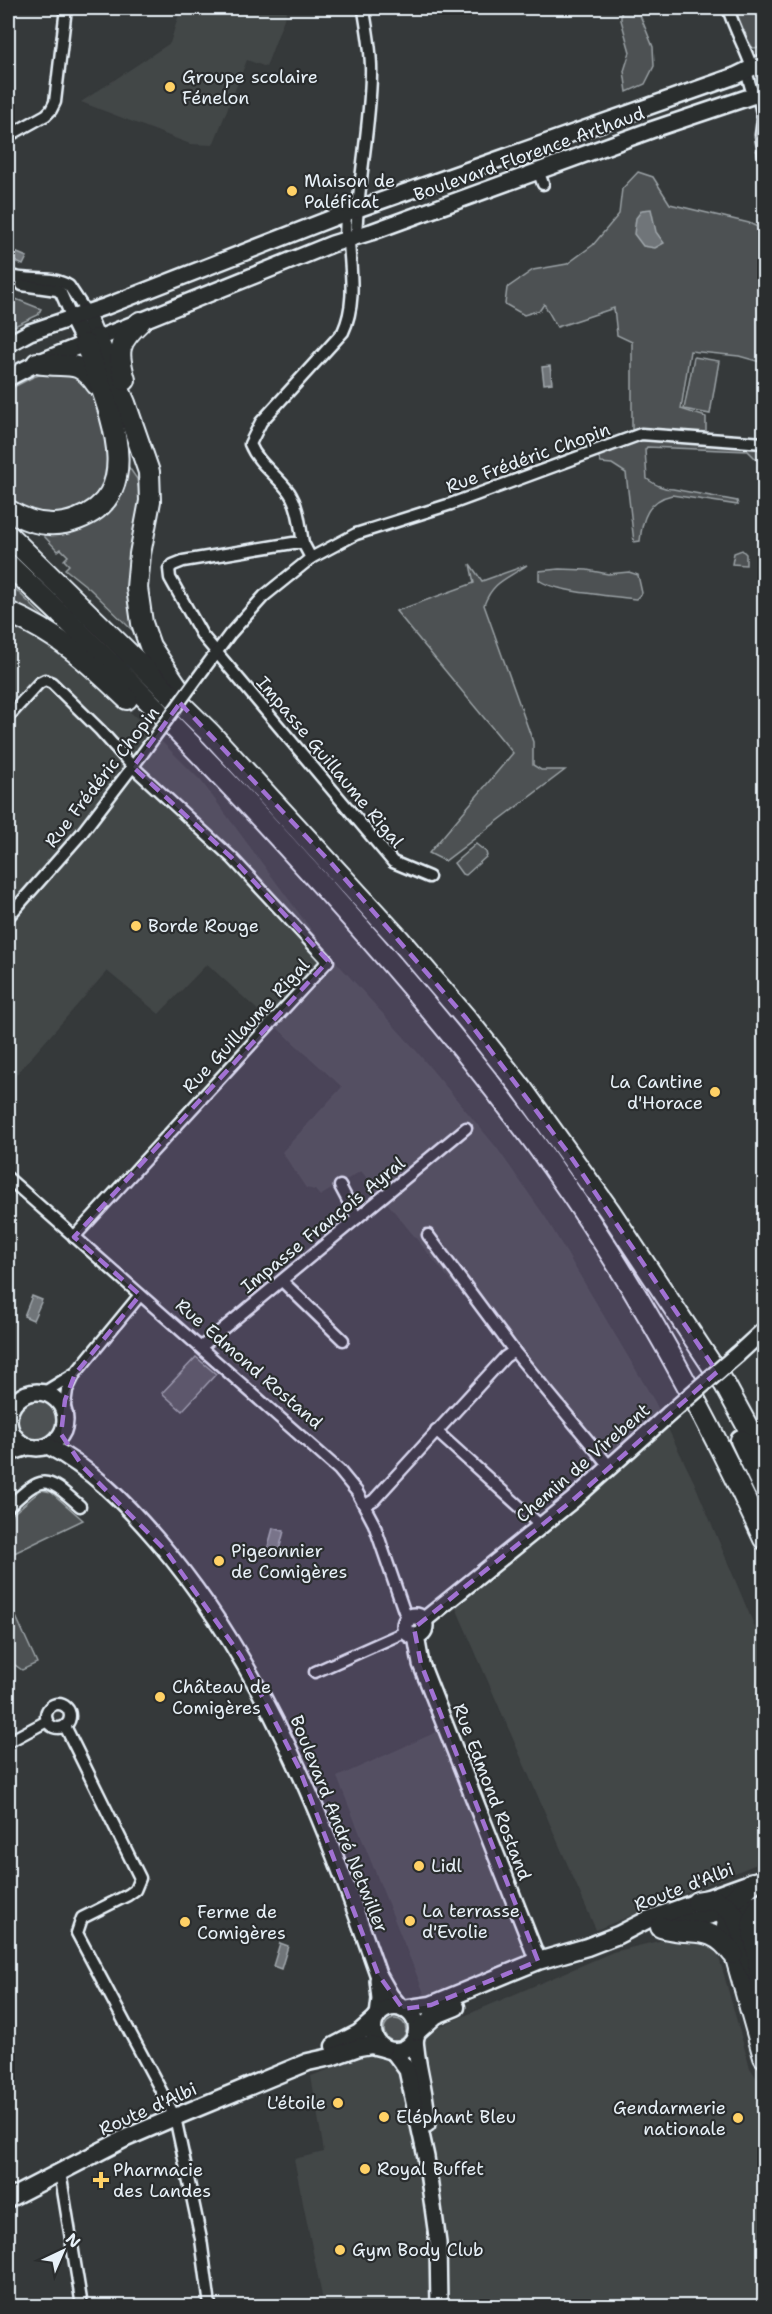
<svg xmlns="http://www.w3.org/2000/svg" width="772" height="2314" font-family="'Shantell Sans',sans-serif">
<rect width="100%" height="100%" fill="#35393a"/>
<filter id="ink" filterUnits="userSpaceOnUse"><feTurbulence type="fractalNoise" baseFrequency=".0167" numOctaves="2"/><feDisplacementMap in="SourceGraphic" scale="12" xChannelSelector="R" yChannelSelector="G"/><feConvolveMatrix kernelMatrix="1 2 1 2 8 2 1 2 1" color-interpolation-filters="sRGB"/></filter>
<g filter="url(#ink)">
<g fill="#424647">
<polygon points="181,8 288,8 266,67 247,60 213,145 190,144 81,102 170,43"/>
<polygon points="8,622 52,645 144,724 202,782 330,955 413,1047 497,1148 546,1218 655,1402 694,1482 764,1649 764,1861 596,1930 457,1610 444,1594 601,1465 361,1171 320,1196 315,1190 306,1188 282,1152 342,1087 207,964 159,1014 107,971 8,1084"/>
<polygon points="441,1730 528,1954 426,1998 337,1777"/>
<polygon points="712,1932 750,2068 764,2089 764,2306 324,2306 294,2159 324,2152 311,2076 431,2032 443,2025 613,1952 688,1934"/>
</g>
<g fill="#4d5152" stroke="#9aa1a5" stroke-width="1.5">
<polygon points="621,8 637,8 653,47 654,66 645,84 627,92 624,71 630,52 621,20"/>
<polygon points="732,8 764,8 764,47 753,48 736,24"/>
<polygon points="638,172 653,177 670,204 749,223 764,230 764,363 739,356 690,351 681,409 706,417 706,436 632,434 632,342 617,335 614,308 557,327 544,304 540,310 524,315 505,304 507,288 533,270 567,264 593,245 619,214 622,189"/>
<polygon points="8,296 41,309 38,315 8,329"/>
<polygon points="694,357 719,361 710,414 684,409"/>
<path d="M55,370l33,10c10,24 19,50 21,76 2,30 -24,57 -53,59 -17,2 -33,-7 -48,-14v-111l25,-13z"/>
<path d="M632,440l132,8v29l-6,-8 1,-7 -11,-11 -101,-4 -2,3 2,29c9,6 16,10 26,10l64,12 1,4 -66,-10c-24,5 -30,24 -32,46l-6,1 -8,-69 -14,-9 -11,-1 -4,-9z"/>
<path d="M128,466l9,13 3,15 -5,135 -3,1 -42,-41 -25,-20 4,-4 -5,-5 4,-4 -7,-7 -3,2 -14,-15 2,-2c57,-6 59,-19 80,-67z"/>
<polygon points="742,550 746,554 746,565 732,564 734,553"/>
<path d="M470,564l12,17 45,-16c-20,14 -34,16 -43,40l49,137v23l8,5h24l-120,91 -16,-8 84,-100 -117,-142 78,-28z"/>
<path d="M559,569l28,1 21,4 21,-2 9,3 4,18 -6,6c-21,-3 -83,-7 -97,-19v-9z"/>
<polygon points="8,582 57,630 8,605"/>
<polygon points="476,844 486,852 487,856 466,875 462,874 454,863"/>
<polygon points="196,1357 216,1374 182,1411 162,1393"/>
<circle cx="37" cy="1421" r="23"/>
<polygon points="41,1490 51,1492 83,1520 8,1556 8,1518"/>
<polygon points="8,1599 37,1663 22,1670 8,1660"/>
<circle cx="395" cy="2030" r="11"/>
</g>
<g fill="#707579" stroke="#a0a7ac" stroke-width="1.5">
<polygon points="651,209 656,232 664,243 655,248 643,246 634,234 636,218 642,210"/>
<polygon points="10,250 27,257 23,265 8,258 8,251"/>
<polygon points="550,366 552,383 544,384 542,367"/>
<polygon points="32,1296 42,1300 33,1320 24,1316"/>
<polygon points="273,1528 284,1531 278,1554 267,1550"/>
<polygon points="280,1943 288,1946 281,1969 273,1966"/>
</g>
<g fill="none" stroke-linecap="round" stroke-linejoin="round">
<g stroke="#e8f1f8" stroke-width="15">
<g id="street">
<path d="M728,8c6,21 17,39 24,60"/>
<polyline points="758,65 764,92"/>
<polyline points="746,71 753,95"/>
<polyline points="758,94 763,119 761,135 764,155"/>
<polyline points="8,136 46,115 51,110 55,102 66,8"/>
<polyline points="538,170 543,184"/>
<path d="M356,237c2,-55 14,-108 15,-162 1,-22 -4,-44 -7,-65"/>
<polyline points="345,240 346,213"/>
<path d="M8,275c20,8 42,-1 61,11l17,26"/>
<polyline points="22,285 57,290 61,293 71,316"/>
<path d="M303,543c-3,-16 -4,-36 -14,-51 -12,-17 -31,-28 -39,-48l11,-22 82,-90c14,-30 7,-62 6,-93"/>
<polyline points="311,558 303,543 293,543 183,561 173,565 169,569 170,578 202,635 393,862 429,877"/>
<polyline points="204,669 230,634 264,596 311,558 356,534 451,504 641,434 764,443"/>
<polyline points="8,717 39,683 45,680 52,683 100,730 133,767 232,858 328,961 74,1237"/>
<polyline points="8,917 81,834 143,753"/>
<polyline points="8,1178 339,1470 357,1492 374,1524 404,1611 409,1619"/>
<polyline points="340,1186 357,1218"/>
<polyline points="428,1235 514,1351 610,1467"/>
<polyline points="282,1281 343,1340"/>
<polyline points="201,1347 466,1128"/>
<polyline points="43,1393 74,1374"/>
<polyline points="64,1412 67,1390 75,1374 140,1295"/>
<polyline points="436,1431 541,1526"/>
<polyline points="8,1445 10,1429"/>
<polyline points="8,1456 33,1448"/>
<polyline points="365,1505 374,1500 505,1357 514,1351"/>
<path d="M8,1507c35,-32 36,-33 72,-1"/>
<polyline points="315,1672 407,1631"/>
<circle cx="58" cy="1716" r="12"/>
<polyline points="65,1726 140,1878 135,1890 128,1895 82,1918 77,1933 175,2117 201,2239 210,2306"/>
<polyline points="8,1742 47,1721"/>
<polyline points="60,2172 82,2306"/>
</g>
</g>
<g stroke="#e8f1f8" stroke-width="20">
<g id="secondary">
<polyline points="86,312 97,339"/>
<polyline points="71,316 85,344"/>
<polyline points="8,344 30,332 107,306 335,217 735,76 764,62"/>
<polyline points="8,378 37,363 332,244 371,232 651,130 764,92"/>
<polyline points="738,1354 764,1330"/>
<circle cx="37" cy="1420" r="28"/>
<path d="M48,1446c44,23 77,57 109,94 108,126 167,280 221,434l12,21 11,13"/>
<circle cx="415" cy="1626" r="10"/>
<polyline points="423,1621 573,1500 669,1414"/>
<polyline points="416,1636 421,1664 538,1961"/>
<polyline points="378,2016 380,1999 378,1980"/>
<path d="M415,2037c1,30 12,57 12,87"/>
<polyline points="393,2051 407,2070 426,2157 438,2243 439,2306"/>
</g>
</g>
<g stroke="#e8f1f8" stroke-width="21">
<g id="primary">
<polyline points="666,1927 764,1901"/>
<circle cx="395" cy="2029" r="22"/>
<polyline points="403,2009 431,2005 538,1961 587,1947 618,1935 647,1920 764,1878"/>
<polyline points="417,2032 436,2015 456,2007"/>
<polyline points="334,2046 359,2033 375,2019"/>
<polyline points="8,2199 126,2138 175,2117 308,2062 331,2057 359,2047 371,2045 383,2048"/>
</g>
</g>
<g stroke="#e8f1f8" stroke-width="24">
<g id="highway">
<polyline points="97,339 125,403 149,472 150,501 140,554 137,588 142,623 150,646 181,692"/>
<path d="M37,363c29,6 40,-7 60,22"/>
<path d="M125,380c-8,-29 -8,-37 15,-58"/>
<path d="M8,510c22,14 45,19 70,9 71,-27 28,-114 12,-164l-5,-11"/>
<polyline points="8,535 211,734 399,939 466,1018 520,1086 609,1210 725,1385 764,1457"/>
<path d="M8,564c109,102 214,210 314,321 96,107 189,217 268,337 67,101 123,207 174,317"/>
<path d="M8,612c52,23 78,48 119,87"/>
<polyline points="741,1440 764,1489"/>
<polyline points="752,1883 731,1902 727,1926 764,2057"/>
<path d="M697,1902c6,-1 13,-3 19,-1 24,8 26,36 33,56 2,6 6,11 9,17"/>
<path d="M764,1902c-19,21 -9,32 -6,55 1,14 3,26 6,39"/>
<path d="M661,1927c31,10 49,-5 72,27"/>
</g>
</g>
<use href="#street" stroke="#2a2d2e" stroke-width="10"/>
<use href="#secondary" stroke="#2a2d2e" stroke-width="15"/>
<use href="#primary" stroke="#2a2d2e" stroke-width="16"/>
<use href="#highway" stroke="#2a2d2e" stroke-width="20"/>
<g stroke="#e8f1f8" stroke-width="15" stroke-linecap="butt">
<polyline id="street-bridge" points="143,753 204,669"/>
</g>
<g stroke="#e8f1f8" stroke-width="20" stroke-linecap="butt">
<polyline id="secondary-bridge" points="669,1414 738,1354"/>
</g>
<use href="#street-bridge" stroke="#2a2d2e" stroke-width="10"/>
<use href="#secondary-bridge" stroke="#2a2d2e" stroke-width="15"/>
</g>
</g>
<path fill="#a171d3" fill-opacity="0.2" stroke="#a171d3" stroke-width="4.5" stroke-dasharray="12 8" stroke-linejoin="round" d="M180,703l152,161 134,154 103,136 148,218 -144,128 -159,128 7,36 117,297 -107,44 -28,4 -25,-35 -79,-206 -58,-112 -75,-105 -83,-84 -22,-33 4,-34 10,-26 65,-79 -66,-58 254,-276 -96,-103 -99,-91z"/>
<g fill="#ffd166" stroke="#2a2d2e" stroke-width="2">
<circle cx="170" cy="87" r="6"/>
<circle cx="292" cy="191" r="6"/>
<circle cx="136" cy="926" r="6"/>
<circle cx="715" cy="1092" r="6"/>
<circle cx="219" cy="1561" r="6"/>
<circle cx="160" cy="1697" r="6"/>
<circle cx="419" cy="1866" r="6"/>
<circle cx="410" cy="1921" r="6"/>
<circle cx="185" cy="1922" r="6"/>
<circle cx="338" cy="2103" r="6"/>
<circle cx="384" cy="2117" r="6"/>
<circle cx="738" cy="2118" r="6"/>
<circle cx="365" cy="2169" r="6"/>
<path d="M98 2171h6v6h6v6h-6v6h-6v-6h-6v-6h6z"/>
<circle cx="340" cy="2250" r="6"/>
</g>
<g text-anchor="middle" stroke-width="4.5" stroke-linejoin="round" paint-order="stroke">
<g font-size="18" fill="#e8f1f8" stroke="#2a2d2e" text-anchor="start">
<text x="182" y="83">Groupe scolaire<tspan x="182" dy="21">Fénelon</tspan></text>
<text x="304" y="187">Maison de<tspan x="304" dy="21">Paléficat</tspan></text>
<text x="148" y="932">Borde Rouge</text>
<text x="703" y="1088" text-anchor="end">La Cantine<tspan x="703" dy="21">d'Horace</tspan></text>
<text x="231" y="1557">Pigeonnier<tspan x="231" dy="21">de Comigères</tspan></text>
<text x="172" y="1693">Château de<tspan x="172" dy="21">Comigères</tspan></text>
<text x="431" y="1872">Lidl</text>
<text x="422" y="1917">La terrasse<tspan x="422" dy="21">d'Evolie</tspan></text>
<text x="197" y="1918">Ferme de<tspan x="197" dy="21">Comigères</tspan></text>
<text x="326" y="2109" text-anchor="end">L'étoile</text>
<text x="726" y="2114" text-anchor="end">Gendarmerie<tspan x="726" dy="21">nationale</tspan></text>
<text x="396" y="2123">Eléphant Bleu</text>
<text x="377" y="2175">Royal Buffet</text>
<text x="113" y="2176">Pharmacie<tspan x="113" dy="21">des Landes</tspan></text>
<text x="352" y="2256">Gym Body Club</text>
</g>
<g font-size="18" fill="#e8f1f8" stroke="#2a2d2e">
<text transform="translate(529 154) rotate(-20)" y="6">Boulevard Florence Arthaud</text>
<text transform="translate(528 458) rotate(-20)" y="6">Rue Frédéric Chopin</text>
<text transform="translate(330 762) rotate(50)" y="6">Impasse Guillaume Rigal</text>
<text transform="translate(102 777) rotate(-52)" y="6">Rue Frédéric Chopin</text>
<text transform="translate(246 1026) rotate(-47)" y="6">Rue Guillaume Rigal</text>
<text transform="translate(323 1225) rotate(-39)" y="6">Impasse François Ayral</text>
<text transform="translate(249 1364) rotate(41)" y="6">Rue Edmond Rostand</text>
<text transform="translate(583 1463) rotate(-41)" y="6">Chemin de Virebent</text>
<text transform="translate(492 1792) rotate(69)" y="6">Rue Edmond Rostand</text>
<text transform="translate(339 1824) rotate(68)" y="6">Boulevard André Netwiller</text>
<text transform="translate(684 1887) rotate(-21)" y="6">Route d'Albi</text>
<text transform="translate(148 2109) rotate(-24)" y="6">Route d'Albi</text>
</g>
</g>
<rect width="772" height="2314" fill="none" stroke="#2a2d2e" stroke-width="30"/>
<rect x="15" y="15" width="742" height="2284" fill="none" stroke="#e8f1f8" stroke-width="2" filter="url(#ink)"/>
<g transform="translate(63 2251) rotate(44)" stroke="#2a2d2e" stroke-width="4.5" paint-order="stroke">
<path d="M0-4.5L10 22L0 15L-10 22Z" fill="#e8f1f8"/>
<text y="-9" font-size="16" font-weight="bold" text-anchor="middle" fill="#e8f1f8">N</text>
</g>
</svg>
